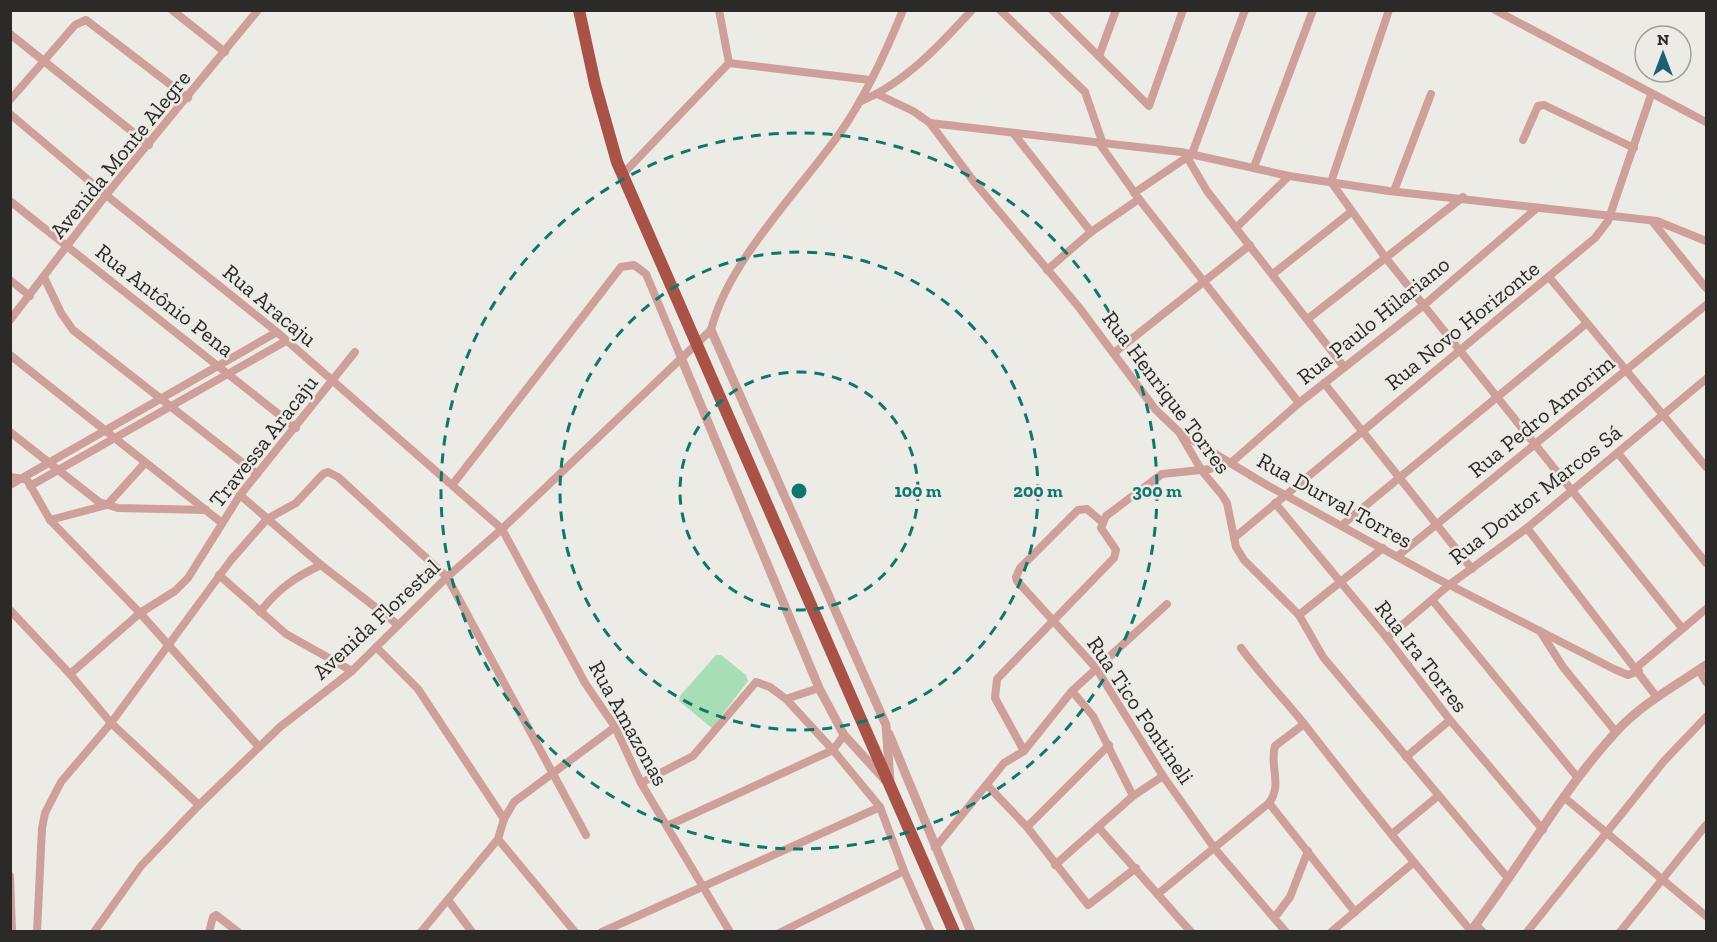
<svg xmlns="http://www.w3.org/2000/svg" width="1717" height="942" font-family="'Zilla Slab',serif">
<rect width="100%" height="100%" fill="#ecebe6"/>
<polygon fill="#a7deb5" points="716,655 721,655 746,675 748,681 712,728 679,701 680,696"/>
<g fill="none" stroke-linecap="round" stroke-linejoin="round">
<g stroke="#cea099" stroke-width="8">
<polyline points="172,10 225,52"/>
<polyline points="719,10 729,63"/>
<polyline points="1000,10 1085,92 1103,144"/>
<polyline points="1052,10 1149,106 1183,10"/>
<polyline points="1389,10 1331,182 1385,257 1682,628"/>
<polyline points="1495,10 1706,122"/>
<polyline points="10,34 149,145"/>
<polyline points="1099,56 1116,10"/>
<polyline points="729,63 870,80"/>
<polyline points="877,94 913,111 930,123 975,183 1078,306 1155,409 1179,432 1202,471 1222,495 1227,503 1236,547 1244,560 1299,615 1323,657 1507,877"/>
<polyline points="10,100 75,25 86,20 188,98"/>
<path d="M861,101c44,-18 79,-56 111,-91"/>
<polyline points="10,114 106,195 277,332 502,529 585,683 615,727 641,783 730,932"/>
<polyline points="930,123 1181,152 1289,176 1389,191 1657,221 1706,241"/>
<polyline points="1014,134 1091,232"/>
<polyline points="1523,140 1538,106 1544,105 1634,148"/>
<polyline points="1099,143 1139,199 1299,403"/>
<polyline points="1187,157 1207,191 1344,367"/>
<polyline points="1254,167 1313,10"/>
<polyline points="623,174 729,63"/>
<polyline points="1394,191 1431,94"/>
<polyline points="1134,193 1192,154 1245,10"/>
<polyline points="10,201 296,428"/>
<polyline points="1652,221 1706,288"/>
<polyline points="1237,227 1289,176"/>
<polyline points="1047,270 1091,232 1139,199"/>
<polyline points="1273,274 1351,212"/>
<polyline points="44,277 61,313 73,330 257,474"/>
<polyline points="1549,277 1706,467"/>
<polyline points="10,280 30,296"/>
<polyline points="1309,318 1463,197"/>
<polyline points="10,320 106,195 258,10"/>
<polyline points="1114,353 1250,245"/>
<polyline points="10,355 222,523"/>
<polyline points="1324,383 1472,569"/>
<polyline points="10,432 99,502 118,508 206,510"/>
<polyline points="1179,432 1265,484 1432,576 1614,669 1628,675 1639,671"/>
<polyline points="1618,453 1706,563"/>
<polyline points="10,477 23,479"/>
<polyline points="26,478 50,520 140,613 259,747"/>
<polyline points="453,484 621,267 634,265 646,274 682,360"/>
<polyline points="10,485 277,332"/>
<polyline points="30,486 286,341"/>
<polyline points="240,495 321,565 397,624"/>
<polyline points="1275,503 1387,638 1450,720 1543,830"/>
<polyline points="50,520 107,505 145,463"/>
<polyline points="1102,522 1087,509 1078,510 1020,568 1016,577 1017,581 1096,668 1163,776 1215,849 1286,932"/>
<polyline points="1342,525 1587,323"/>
<polyline points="1527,528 1656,696"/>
<polyline points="1234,538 1595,238 1608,221 1651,95"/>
<polyline points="1399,555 1706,305"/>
<polyline points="219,575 286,634 352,671"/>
<polyline points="1433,601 1578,778"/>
<polyline points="10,610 70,674 111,723 199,805"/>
<path d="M260,612c18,-23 35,-35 61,-47"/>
<polyline points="1299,615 1383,548"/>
<polyline points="1540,631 1563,667 1616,732"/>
<polyline points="1387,638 1449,585 1527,528 1706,379"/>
<polyline points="376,647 418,689 504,819"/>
<path d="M1241,648c20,27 43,51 64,77 54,70 109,138 166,206"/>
<polyline points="1636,668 1706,609"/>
<polyline points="1699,670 1706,682"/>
<polyline points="70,674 140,613 175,591 188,578 240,495 355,352"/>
<polyline points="1072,691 1093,716 1133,796"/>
<polyline points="786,699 819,688"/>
<polyline points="1024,751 995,698 997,679 1114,558 1116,550 1101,528 1106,516 1162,474 1210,469 1232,462 1299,403 1424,305 1537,208"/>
<polyline points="1406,757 1450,720"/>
<polyline points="641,783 693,756 756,682 770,687 786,699 833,750 880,807 904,871 931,932"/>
<polyline points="987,785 1027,827 1088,905 1136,868"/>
<polyline points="1565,798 1706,916"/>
<polyline points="1269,803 1355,912"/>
<polyline points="667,826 833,750 844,735"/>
<polyline points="1027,827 1109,745"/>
<polyline points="1098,827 1191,932"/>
<polyline points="1392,834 1438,796"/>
<polyline points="498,839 575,932"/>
<polyline points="935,848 1004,763 1024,751 1072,691 1167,604"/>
<polyline points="1055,865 1133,796 1163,776"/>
<polyline points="10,876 12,932"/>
<path d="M1159,893l110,-90c14,-19 0,-37 6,-57l29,-22"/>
<polyline points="448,900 472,932"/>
<polyline points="1275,917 1290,897 1308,851"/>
<polyline points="1476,925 1483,932"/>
<polyline points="37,932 42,828 45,813 61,782 111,723 231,560 267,519 296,503 323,474 328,472 338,477 447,577 586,835"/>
<path d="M94,932l47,-66 58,-61 81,-78 72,-56 95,-94 55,-48 209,-199c17,-69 88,-139 129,-197 26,-37 46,-81 63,-123"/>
<polyline points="209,932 213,917 216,915 238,932"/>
<polyline points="421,932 498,839 504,819 514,802 615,727"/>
<polyline points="602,932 880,807"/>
<polyline points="781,932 904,871"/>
<polyline points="1331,932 1413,863"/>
<polyline points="1527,932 1664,761 1706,717"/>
<polyline points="1620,932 1706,825"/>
</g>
<g stroke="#cea099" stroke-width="9">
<polyline points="711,330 886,725 890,781"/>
<polyline points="682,360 819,688 844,735 886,781"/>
<polyline points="889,734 971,932"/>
<path d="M1470,932c50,-65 90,-139 145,-199 26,-29 60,-47 91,-68"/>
</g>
<polyline stroke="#a85248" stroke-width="12" points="579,10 595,84 617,162 954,932"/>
</g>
<g fill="none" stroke="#0f766e" stroke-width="3" stroke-dasharray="10 8">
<circle cx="799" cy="491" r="119"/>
<circle cx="799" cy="491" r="239"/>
<circle cx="799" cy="491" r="358"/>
</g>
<g text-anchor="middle" stroke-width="5" stroke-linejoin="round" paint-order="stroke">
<g font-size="22" fill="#2b2a28" stroke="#ecebe6">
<text transform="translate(120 154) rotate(-51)" y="8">Avenida Monte Alegre</text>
<text transform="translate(165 300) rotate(38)" y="8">Rua Antônio Pena</text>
<text transform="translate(270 305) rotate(40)" y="8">Rua Aracaju</text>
<text transform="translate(1373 320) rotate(-39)" y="8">Rua Paulo Hilariano</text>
<text transform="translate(1462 325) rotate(-39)" y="8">Rua Novo Horizonte</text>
<text transform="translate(1167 392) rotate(53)" y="8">Rua Henrique Torres</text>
<text transform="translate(1541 416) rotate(-39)" y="8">Rua Pedro Amorim</text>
<text transform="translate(263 441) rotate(-52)" y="8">Travessa Aracaju</text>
<text transform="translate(1535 494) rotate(-38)" y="8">Rua Doutor Marcos Sá</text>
<text transform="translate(1335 500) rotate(29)" y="8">Rua Durval Torres</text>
<text transform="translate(376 619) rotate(-43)" y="8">Avenida Florestal</text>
<text transform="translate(1422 656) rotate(52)" y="8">Rua Ira Torres</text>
<text transform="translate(1141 710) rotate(56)" y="8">Rua Tico Fontineli</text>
<text transform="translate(629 723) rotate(61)" y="8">Rua Amazonas</text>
</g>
</g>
<circle cx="799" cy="491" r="9" fill="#0f766e" stroke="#ecebe6" stroke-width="3"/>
<g font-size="18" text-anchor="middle" font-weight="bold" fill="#0f766e" stroke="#ecebe6" stroke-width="5" stroke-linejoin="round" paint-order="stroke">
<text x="918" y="497">100 m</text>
<text x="1038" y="497">200 m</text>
<text x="1157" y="497">300 m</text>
</g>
<rect width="1717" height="942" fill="none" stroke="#2b2a28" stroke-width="24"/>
<g transform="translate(1663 54)"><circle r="28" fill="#ecebe6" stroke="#9f9e9a" stroke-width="1.5"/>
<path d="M0-4.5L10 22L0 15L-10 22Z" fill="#1c6073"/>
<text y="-9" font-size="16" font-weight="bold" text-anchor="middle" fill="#2b2a28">N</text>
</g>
</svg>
